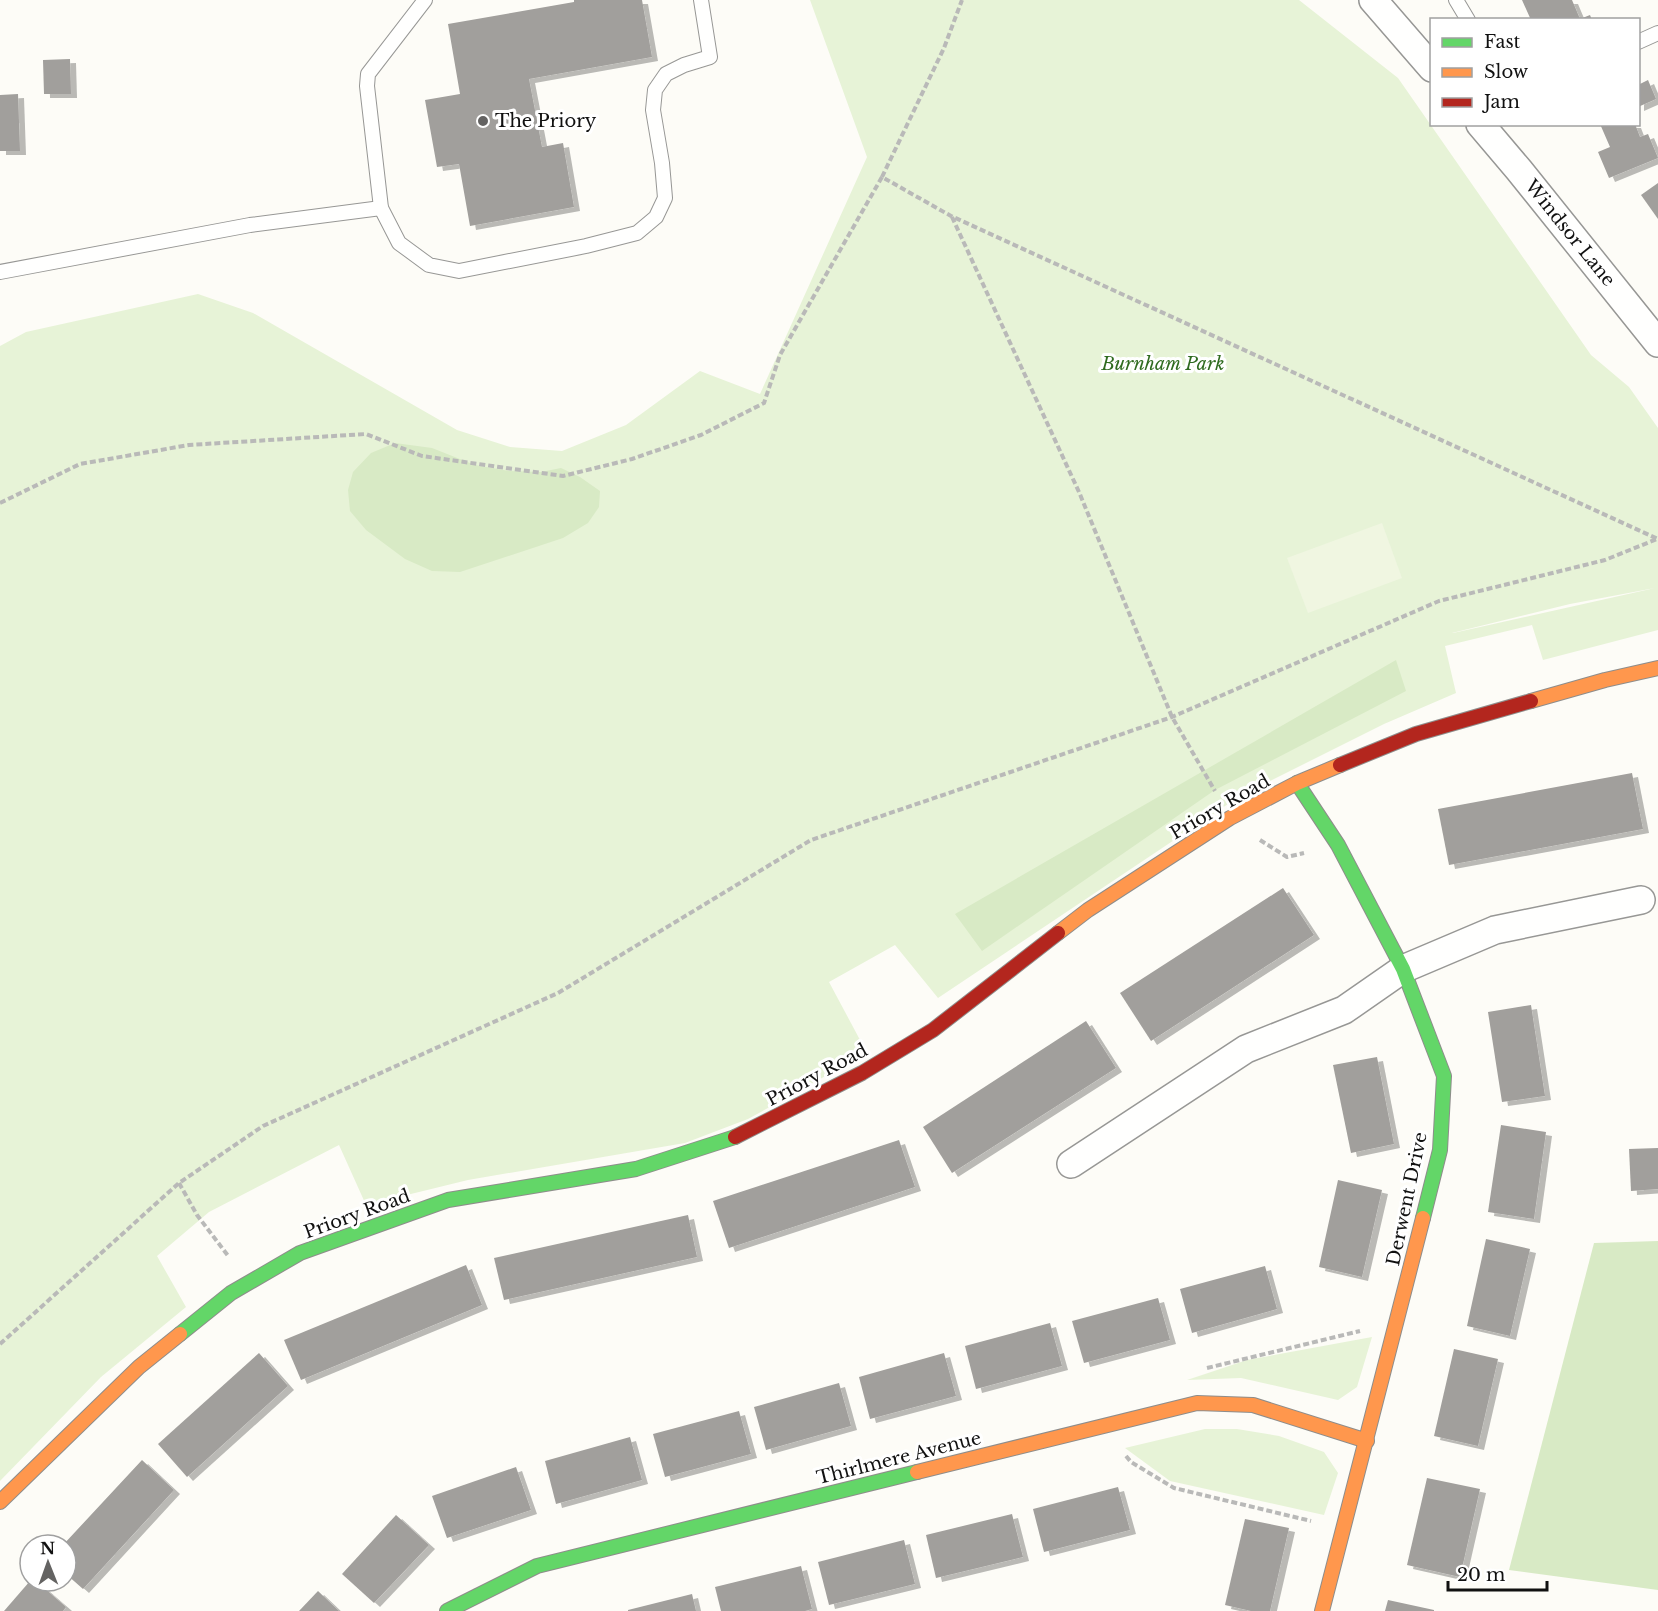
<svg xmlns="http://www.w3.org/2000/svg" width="1658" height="1611" font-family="'Libre Baskerville',serif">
<defs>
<filter id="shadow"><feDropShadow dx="6" dy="4" stdDeviation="0" flood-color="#0004"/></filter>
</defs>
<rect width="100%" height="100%" fill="#fdfcf7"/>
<g fill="#e7f3d7" fill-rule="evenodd">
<path d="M810,0h489l99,78 193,277 38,32 29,41v202l-115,30 -11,-35 -87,21 11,47 -72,31 -144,72 -302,202 -43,-53 -66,37 38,71 -119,66 -63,24 -217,37 -102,25 -27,-60 -130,67 -52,44 29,51 -85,70 -101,104v-1135l26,-14 172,-38 55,19 204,117 53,17 52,4 64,-26 74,-54 60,23 107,-237zM1655,588l-202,45h-1l118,-29z"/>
<polygon points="1372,1337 1357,1387 1338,1400 1241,1378 1187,1380 1247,1360"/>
<polygon points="1205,1429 1237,1429 1279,1436 1324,1452 1338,1473 1324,1515 1170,1481 1125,1448"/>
</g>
<g fill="#d8eac5">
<polygon points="395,443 432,448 475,465 509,471 541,472 561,468 580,477 600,491 599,507 588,523 563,538 460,572 432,571 405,559 366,530 350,511 348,490 353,472 371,453"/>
<polygon points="1396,660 1406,691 1215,790 982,951 955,914"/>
<polygon points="1658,1241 1658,1590 1509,1570 1594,1243"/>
</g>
<polygon fill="#f0f6e1" points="1382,523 1402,578 1308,613 1287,558"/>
<g fill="#a19f9c" filter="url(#shadow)">
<polygon points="574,0 642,0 652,57 529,79 542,147 563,143 574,207 470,226 459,164 437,167 425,100 460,94 448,24 574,2"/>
<polygon points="1522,0 1572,0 1580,19 1590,15 1592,20 1531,20"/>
<polygon points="70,59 71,94 44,94 43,60"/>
<polygon points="1648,80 1656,99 1638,107 1638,85"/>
<polygon points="18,94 20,151 0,151 0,95"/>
<polygon points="1600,124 1635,124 1640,137 1648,134 1658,158 1609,178 1598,152 1610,147"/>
<polygon points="1658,183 1658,219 1641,195"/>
<polygon points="1632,773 1643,829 1449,865 1438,809"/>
<polygon points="1283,888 1314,935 1151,1041 1120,993"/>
<polygon points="1531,1005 1545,1096 1502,1102 1488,1012"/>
<polygon points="1086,1021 1116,1068 952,1173 923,1127"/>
<polygon points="1377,1057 1394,1144 1351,1153 1333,1065"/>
<polygon points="1501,1125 1546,1132 1534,1219 1488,1212"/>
<polygon points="899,1140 915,1187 729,1248 713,1201"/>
<polygon points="1658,1148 1658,1189 1631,1191 1629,1149"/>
<polygon points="1338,1180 1382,1190 1362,1277 1319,1267"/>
<polygon points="688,1215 697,1257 504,1300 494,1258"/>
<polygon points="1486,1239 1530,1249 1510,1336 1467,1326"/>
<polygon points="466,1265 482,1305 301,1380 284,1340"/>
<polygon points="1265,1266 1277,1309 1192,1333 1180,1289"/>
<polygon points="1158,1298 1170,1340 1084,1363 1072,1321"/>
<polygon points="1050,1323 1062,1366 976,1389 965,1346"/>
<polygon points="1454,1349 1498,1359 1478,1446 1434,1436"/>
<polygon points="259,1353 288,1386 187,1477 158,1444"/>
<polygon points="944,1353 956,1396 870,1419 859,1377"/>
<polygon points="839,1383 851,1426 766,1450 754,1407"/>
<polygon points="739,1411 751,1454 665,1477 653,1434"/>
<polygon points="630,1437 642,1480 556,1504 545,1461"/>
<polygon points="142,1460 174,1490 83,1589 66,1574 66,1545 63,1545"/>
<polygon points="516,1467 531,1510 447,1538 432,1496"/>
<polygon points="1427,1478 1480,1489 1460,1577 1407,1565"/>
<polygon points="1118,1487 1130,1530 1044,1552 1033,1509"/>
<polygon points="1012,1514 1023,1557 936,1578 926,1535"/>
<polygon points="396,1515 429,1545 374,1603 342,1574"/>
<polygon points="1245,1519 1289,1528 1270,1611 1251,1611 1225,1605"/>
<polygon points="904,1540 915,1584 829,1605 818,1562"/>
<polygon points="801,1566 812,1609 805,1611 721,1611 715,1587"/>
<polygon points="30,1581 36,1581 66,1607 63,1611 4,1611"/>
<polygon points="318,1591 339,1611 299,1611"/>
<polygon points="692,1594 696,1611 628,1611 628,1610"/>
<polygon points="1388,1600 1434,1610 1434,1611 1385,1611"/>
</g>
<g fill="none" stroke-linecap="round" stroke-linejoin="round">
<g stroke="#979795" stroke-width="16">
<g id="lane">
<polyline points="425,0 368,74 367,86 381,208 399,243 429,265 459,271 586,246 637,233 656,217 665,198 662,163 653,110 655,90 666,74 684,65 710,57 701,0"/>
<polyline points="1456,0 1468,20"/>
<polyline points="1638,42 1658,33"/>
<polyline points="0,272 250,225 381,208"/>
</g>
</g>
<g stroke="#979795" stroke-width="30">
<g id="street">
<polyline points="1373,0 1432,68"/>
<polyline points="1480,124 1519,170 1658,343"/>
<polyline points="1071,1164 1246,1049 1344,1010 1403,969 1495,930 1641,900"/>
</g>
</g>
<g stroke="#8e8d8b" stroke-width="16">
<g id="fast">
<polyline points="1297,783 1338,845 1403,969 1444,1076 1440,1150 1423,1218"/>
<polyline points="180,1334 231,1293 300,1253 448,1200 636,1169 735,1137"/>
<polyline points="447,1611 537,1566 917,1472"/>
</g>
</g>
<g stroke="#8e8d8b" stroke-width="16">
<g id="slow">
<polyline points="1531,701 1605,680 1658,668"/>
<polyline points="1058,933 1088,910 1230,818 1297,783 1340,765"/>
<polyline points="917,1472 1197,1403 1253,1405 1367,1441"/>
<polyline points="0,1502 139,1367 180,1334"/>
<polyline points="1322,1611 1423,1218"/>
</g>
</g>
<g stroke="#8e8d8b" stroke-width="16">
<g id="jam">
<polyline points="1340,765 1416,734 1531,701"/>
<polyline points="735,1137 862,1073 933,1030 1058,933"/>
</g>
</g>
<g stroke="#b9b9b8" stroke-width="4" stroke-dasharray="6 3" stroke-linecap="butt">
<polyline points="882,177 944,48 962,0"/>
<polyline points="952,217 1079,492 1172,717 1215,791"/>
<polyline points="0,503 80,464 189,445 366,434 422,456 563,476 632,459 701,435 764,403 780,355 882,177 951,216 1658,539"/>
<polyline points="1260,840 1287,857 1304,853"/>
<polyline points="179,1183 197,1215 229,1257"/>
<polyline points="0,1344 179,1183 263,1126 558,993 811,840 1172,717 1439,601 1605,560 1657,539"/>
<polyline points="1207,1368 1360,1331"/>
<polyline points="1126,1456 1131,1462 1174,1488 1311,1521"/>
</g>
<use href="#lane" stroke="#fffffe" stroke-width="14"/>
<use href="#street" stroke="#fffffe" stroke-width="27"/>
<use href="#fast" stroke="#63d668" stroke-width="14"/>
<use href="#slow" stroke="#ff974d" stroke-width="14"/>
<use href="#jam" stroke="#b3261e" stroke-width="14"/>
</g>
<circle fill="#646362" stroke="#fff" stroke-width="2" cx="483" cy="121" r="6"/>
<g text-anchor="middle" stroke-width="6" stroke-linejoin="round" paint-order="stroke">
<g font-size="18" fill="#111" stroke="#fff" text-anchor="start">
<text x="495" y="127">The Priory</text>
</g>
<g font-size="18" fill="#111" stroke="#fff">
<text transform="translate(1570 233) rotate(51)" y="6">Windsor Lane</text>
<text transform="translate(1220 807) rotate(-30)" y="6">Priory Road</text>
<text transform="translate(817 1075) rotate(-28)" y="6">Priory Road</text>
<text transform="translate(1407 1199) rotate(-78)" y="6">Derwent Drive</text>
<text transform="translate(357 1214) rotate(-20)" y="6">Priory Road</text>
<text transform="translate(899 1458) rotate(-14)" y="6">Thirlmere Avenue</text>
</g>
<g font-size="18" font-style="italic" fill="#2f6b1f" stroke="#fff">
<text x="1163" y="370">Burnham Park</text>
</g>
</g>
<rect x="1430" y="18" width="210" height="108" fill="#ffffff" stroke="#a0a0a0" stroke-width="1.5"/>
<rect x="1442" y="38" width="30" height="9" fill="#63d668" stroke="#a0a0a0" stroke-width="1.5"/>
<text x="1484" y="48" font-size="18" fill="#111111">Fast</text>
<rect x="1442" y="68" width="30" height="9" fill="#ff974d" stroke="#a0a0a0" stroke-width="1.5"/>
<text x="1484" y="78" font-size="18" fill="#111111">Slow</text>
<rect x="1442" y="98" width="30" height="9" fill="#b3261e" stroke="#a0a0a0" stroke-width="1.5"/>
<text x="1484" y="108" font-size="18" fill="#111111">Jam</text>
<g transform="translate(48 1563) rotate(359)"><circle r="28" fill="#ffffff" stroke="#a0a0a0" stroke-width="1.5"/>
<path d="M0-4.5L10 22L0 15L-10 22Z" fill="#646362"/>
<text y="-9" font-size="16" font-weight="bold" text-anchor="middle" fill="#111111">N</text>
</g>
<path d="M1448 1581v9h99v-9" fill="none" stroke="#111111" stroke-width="3"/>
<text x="1457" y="1581" font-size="18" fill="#111111" stroke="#ffffff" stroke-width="4.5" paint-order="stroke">20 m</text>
</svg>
